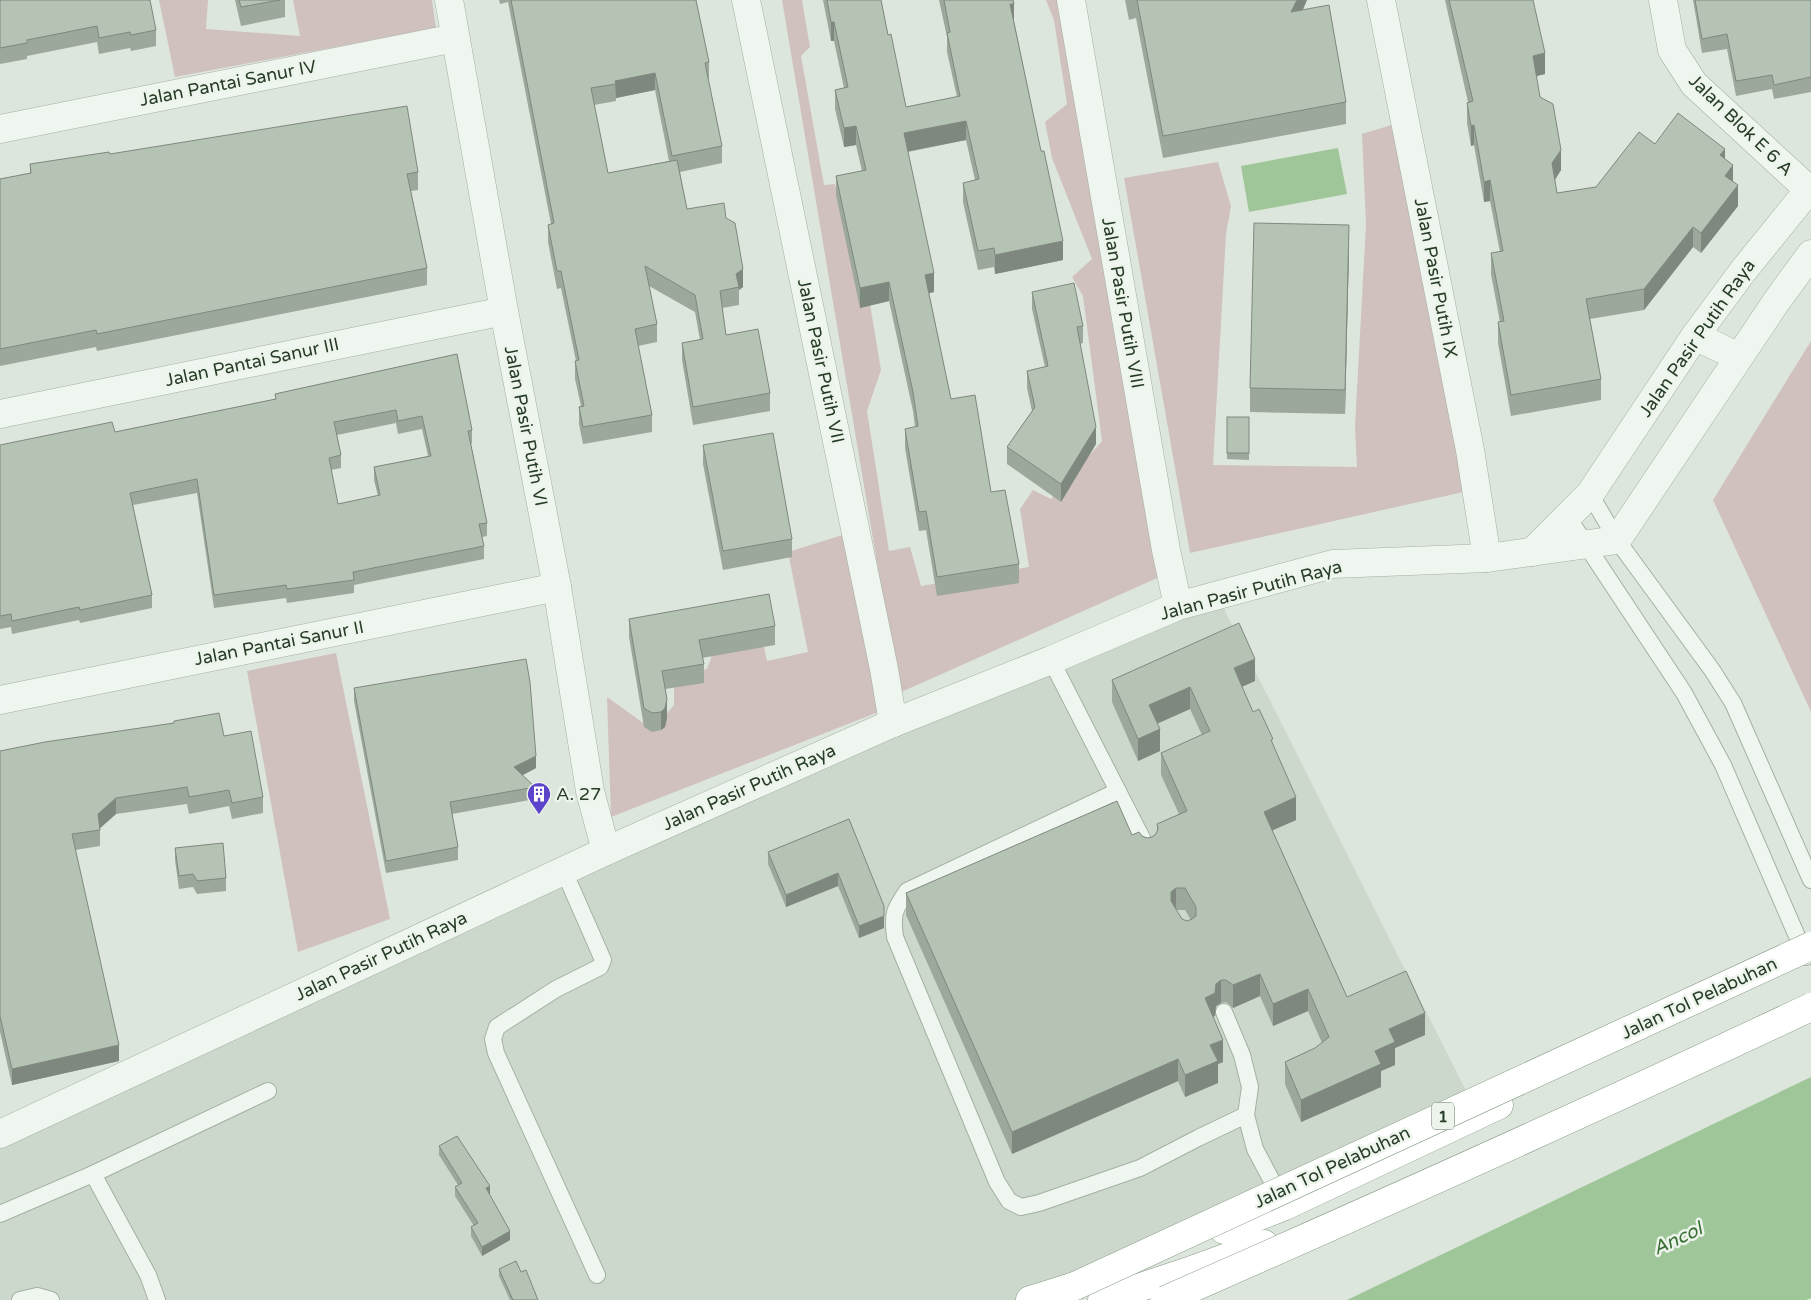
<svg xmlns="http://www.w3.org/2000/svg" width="1811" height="1300" font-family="'Varela Round',sans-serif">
<rect width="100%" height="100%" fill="#dde6dd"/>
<polygon fill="#ccd8cb" points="1217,595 1472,1103 1026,1300 0,1300 0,1134 606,851"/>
<g fill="#d0c0be">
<polygon points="159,0 208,0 206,29 300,36 293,0 432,0 436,28 175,77"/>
<polygon points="782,0 802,0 810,47 801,56 824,185 835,184 859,287 870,304 881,370 867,411 889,551 910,547 921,586 1029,567 1020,509 1033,490 1051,499 1102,441 1083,296 1072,277 1092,259 1052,158 1045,122 1067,104 1054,20 1046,0 1059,0 1164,575 899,693"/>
<polygon points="1398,123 1486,487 1190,553 1124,178 1218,162 1231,206 1226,234 1213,465 1357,467 1355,426 1366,224 1362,134"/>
<polygon points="1811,341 1811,712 1713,500"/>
<polygon points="846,534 881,711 611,817 607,697 653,730 674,705 674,676 707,669 715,647 762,637 767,661 808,652 788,552"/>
<polygon points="336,653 390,919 298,952 247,671"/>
</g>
<g fill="#9fc698">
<polygon points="1338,148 1347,194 1249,212 1241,166"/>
<polygon points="1811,1077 1811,1298 1806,1300 1347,1300"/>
</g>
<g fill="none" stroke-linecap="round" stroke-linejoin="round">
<g stroke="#a3b0a3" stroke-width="18">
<g id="service">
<polyline points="1590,494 1617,540 1712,670 1733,703 1811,880"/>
<polyline points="1567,516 1684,693 1723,765 1806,957"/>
<polyline points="1051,660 1148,850"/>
<path d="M1118,791l-211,100c-13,19 -15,23 -12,46l102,245 12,19 12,6 18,-4 101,-35 58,-30 48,-23"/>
<polyline points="564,871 603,960 600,967 556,989 497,1027 493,1039 496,1053 597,1275"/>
<polyline points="1224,1012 1242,1055 1250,1087 1246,1115 1255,1149 1282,1200"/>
<polyline points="93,1174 268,1091"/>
<polyline points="0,1214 93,1174 148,1275 157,1300"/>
<polyline points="20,1300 37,1296 51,1300"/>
</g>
</g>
<g stroke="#a3b0a3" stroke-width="29">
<g id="minor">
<polyline points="449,0 504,311 557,587 590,791 606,851"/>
<polyline points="746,0 884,669 893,723"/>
<polyline points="1071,0 1166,550 1178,606"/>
<polyline points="1381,0 1470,450 1487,558"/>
<polyline points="1663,0 1672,50 1694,84 1809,190"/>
<polyline points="0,129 455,38"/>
<polyline points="0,414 504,311"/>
<polyline points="0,700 557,587"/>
</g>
</g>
<g stroke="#a3b0a3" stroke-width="29">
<g id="tertiary">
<polyline points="1695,336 1739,357"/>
<polyline points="1532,552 1590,494 1695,336 1743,271 1811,187"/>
<polyline points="0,1134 606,851 893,723 1051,660 1178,606 1333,564 1487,558 1617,540 1776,302 1811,254"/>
</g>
</g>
<g stroke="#869d85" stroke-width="29">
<g id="trunk">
<polyline points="1224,1230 1285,1206 1499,1105"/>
<polyline points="1102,1300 1192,1270 1264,1244"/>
</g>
</g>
<g stroke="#869d85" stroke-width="29">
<polyline id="motorway" points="1030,1300 1075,1286"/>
</g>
<use href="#service" stroke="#eff5ef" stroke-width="16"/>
<use href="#minor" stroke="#eff5ef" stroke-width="28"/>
<use href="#tertiary" stroke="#eff5ef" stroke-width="28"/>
<use href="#trunk" stroke="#fff" stroke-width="28"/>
<use href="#motorway" stroke="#fff" stroke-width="28"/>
<g stroke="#869d85" stroke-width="29" stroke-linecap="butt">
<g id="motorway-bridge">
<polyline points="1075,1286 1811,946"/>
<path d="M1165,1300c216,-95 432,-192 646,-293"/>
</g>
</g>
<use href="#motorway-bridge" stroke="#fff" stroke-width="28"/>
</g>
<g fill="#9ca89b" fill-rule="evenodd">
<polygon points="0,0 156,30 156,46 131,51 130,48 99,54 97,42 27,56 27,59 0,64"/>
<polygon points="235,0 285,0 285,17 241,26"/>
<path d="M499,0h197l13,62v17h-1l14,67v17l-42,9 7,37 39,9 17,69 -4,3v15l-17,3 4,27 44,58v18l-77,14 -11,-65v-17l18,-3 -5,-28 -46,-26 8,38v18l-19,4 14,69v17l-69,12 -4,-20v-17l2,-1 -6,-27v-18h1l-15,-73 -4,1 -9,-47v-17l3,-1 -43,-222 -8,2zM655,90l14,71 -61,12 -14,-68 22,-4v-3z"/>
<polygon points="823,0 881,0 888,35 906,107 957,97 947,52 947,37 939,0 1013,0 1014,21 1063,260 995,274 994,267 978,270 963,202 963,183 975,180 966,140 908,152 934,292 929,293 951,399 991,492 1019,564 1019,583 937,596 926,530 919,531 905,448 905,429 915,427 913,411 889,301 860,308 836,195 836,176 862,171 856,145 844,147 835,109 835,90 844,88 834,41 831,41"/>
<polygon points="1125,0 1307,0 1303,10 1346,102 1346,124 1163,158 1136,18 1129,20"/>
<polygon points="1445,0 1533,0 1545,74 1536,76 1540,97 1561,170 1555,180 1557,193 1596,187 1655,144 1725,159 1733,182 1738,206 1701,253 1693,247 1644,310 1590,319 1601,379 1601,400 1511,416 1498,343 1498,322 1500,322 1491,274 1491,253 1500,252 1490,201 1484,202 1474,145 1471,146 1467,123 1467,103 1468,102"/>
<polygon points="1693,0 1811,0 1811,92 1774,99 1772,89 1736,96 1727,49 1702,53"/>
<polygon points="110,154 418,172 418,190 411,191 427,268 427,285 97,351 96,347 0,366 0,179 30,173 30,164"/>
<polygon points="1349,249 1345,414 1250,412 1250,388"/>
<polygon points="1032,292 1083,326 1083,343 1080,344 1096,444 1061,502 1007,464 1007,447 1032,411 1027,388 1027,371 1045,367 1032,309"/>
<path d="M457,354l15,76v13l-1,1 16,79v13l-5,1 2,9v13l-130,26v8l-67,10 -1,-5 -72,10 -17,-115 -64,12 19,90v13l-72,15 -1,-3 -67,14 -1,-7 -11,2v-184l115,-13 160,-33v-5zM396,423l2,11 24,-5 6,27 -54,11v13l4,16 -40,8 -7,-34 10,-2v-13l-4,-20z"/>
<polygon points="1227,417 1249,417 1249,460 1227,459"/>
<polygon points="703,445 792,539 792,557 723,570 703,464"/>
<polygon points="629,619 775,626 775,645 702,658 704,664 704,683 665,689 667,718 665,727 661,730 652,732 644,727 629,637"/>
<path d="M1112,680l143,1 -13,6 11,25 20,32 23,76 -24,10 75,167 78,38 -30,13v17l-14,6v16l-80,35 -16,-38v-22l30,-14 7,-5 -14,-32 -35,15 -13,-30 -27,12 -7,-6 -5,1 -5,3 -1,10h-2l10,46 -5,2v19l-33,14 -7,-16 -166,73 -106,-239v-22l226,-58 10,1 5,2 5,-1 4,-3 1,-3v-7l22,-10 -18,-39v-22l41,-18 -12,-26 -33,15 3,27 -22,10 -26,-59zM1176,910h9l6,10 -4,1 -5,-2z"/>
<polygon points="354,688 536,768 522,775 535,787 535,799 452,814 458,847 458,860 386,873 354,701"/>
<polygon points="174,721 224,736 263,797 263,813 232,819 229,806 189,814 187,804 116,814 100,828 100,846 75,850 119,1061 12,1085 0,1032 0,751 174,723"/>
<polygon points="849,819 884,928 859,938 838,886 786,907 768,864 768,852"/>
<polygon points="175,848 226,878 226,891 197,894 193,887 179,889 175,860"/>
<polygon points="439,1146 490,1195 510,1240 482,1256 471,1236 471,1227 474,1226 455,1196 455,1187 458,1185 439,1155"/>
<polygon points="499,1269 521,1272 538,1300 510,1300 499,1276"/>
</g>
<g fill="#7f887e">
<polygon points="1297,0 1307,0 1291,34 1291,12"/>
<polygon points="1010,4 1014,4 1014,23"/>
<rect x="831" y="22" width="3" height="19"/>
<polygon points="1545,53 1545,74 1533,77 1533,56"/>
<polygon points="655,73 655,90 616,98 615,81"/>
<polygon points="966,121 966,140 904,152 904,133"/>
<polygon points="1474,125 1474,145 1471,146 1471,126"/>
<polygon points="856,126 856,145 844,147 844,128"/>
<polygon points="1725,149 1725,169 1720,155"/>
<polygon points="1561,150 1561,170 1552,184 1552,163"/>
<polygon points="1733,165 1733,186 1725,176"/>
<polygon points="1490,180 1490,201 1484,202 1484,182"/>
<polygon points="1738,185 1738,206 1701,253 1701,233"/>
<polygon points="1349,225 1349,249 1345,414 1345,390"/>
<polygon points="1693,227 1693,247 1644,310 1644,289"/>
<polygon points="1063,241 1063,260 995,274 995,255"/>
<polygon points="743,269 743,287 739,290 736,274"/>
<polygon points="934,273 934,292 925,294 925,275"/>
<polygon points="889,282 889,301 860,308 860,288"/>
<polygon points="1096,427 1096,444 1061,502 1061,484"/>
<polygon points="1255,659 1255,681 1234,690 1234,668"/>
<polygon points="1190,687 1190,709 1149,727 1149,705"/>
<polygon points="667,699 667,718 665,727 661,730 661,712"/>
<polygon points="1160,729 1160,751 1138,761 1138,739"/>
<polygon points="536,756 536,768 514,780 514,767"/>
<polygon points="1296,797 1296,820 1264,834 1264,812"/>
<polygon points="116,798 116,814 98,830 98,814"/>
<polygon points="838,873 838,886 786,907 786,895"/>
<polygon points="1176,888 1176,910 1171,901 1171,892"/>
<polygon points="884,916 884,928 859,938 859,926"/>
<polygon points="1260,974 1260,996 1233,1008 1233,985"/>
<polygon points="1221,980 1221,1003 1216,1006 1215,1016 1205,1020 1205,998 1216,984"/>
<polygon points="1308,989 1308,1011 1273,1026 1273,1004"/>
<polygon points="1425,1013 1425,1035 1395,1048 1395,1065 1381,1071 1381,1087 1301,1122 1301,1100 1375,1051 1389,1029"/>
<polygon points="1223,1040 1223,1062 1218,1064 1218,1083 1185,1097 1185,1075 1210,1045"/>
<polygon points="119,1045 119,1061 12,1085 12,1069"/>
<polygon points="1178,1059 1178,1081 1012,1154 1012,1132"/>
<polygon points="490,1186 490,1195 486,1188"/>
<polygon points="510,1231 510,1240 482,1256 482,1247"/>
</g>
<g fill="#b5c3b4" stroke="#7f887e" fill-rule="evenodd">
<polygon points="0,0 150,0 156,30 131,35 130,32 99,38 97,26 27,40 27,43 0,48"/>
<polygon points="239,0 280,0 241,7"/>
<polygon points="511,0 696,0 709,62 705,63 722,146 672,156 655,73 615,81 616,84 591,88 608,173 677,160 687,209 724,203 726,218 735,223 743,269 736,274 739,287 720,291 726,335 758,329 770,393 693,407 682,343 703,339 695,295 645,266 657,324 635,329 652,415 583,427 579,407 584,406 575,361 579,360 561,271 557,271 548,225 554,223"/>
<polygon points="827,0 881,0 888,35 891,34 906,107 960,96 947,33 950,32 944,0 1013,0 1014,4 1010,4 1041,151 1044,151 1063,241 995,255 994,248 978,251 963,183 979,179 966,121 904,133 934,273 925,275 951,399 975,395 991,492 1005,490 1019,564 937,577 926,511 919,512 905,429 918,426 913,392 889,282 860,288 836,176 866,170 856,126 844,128 835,90 848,87 834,22 831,22"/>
<polygon points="1137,0 1297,0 1291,12 1329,5 1346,102 1163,136"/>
<polygon points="1449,0 1533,0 1545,53 1533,56 1540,97 1553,104 1561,150 1552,163 1557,193 1596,187 1639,132 1655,144 1678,113 1725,149 1720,155 1733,165 1725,176 1738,185 1701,233 1693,227 1644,289 1586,299 1601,379 1511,395 1498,322 1504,321 1491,253 1503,251 1490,180 1484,182 1474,125 1471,126 1467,103 1473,101"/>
<polygon points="1695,0 1811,0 1811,77 1774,85 1772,75 1736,81 1727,34 1702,39"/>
<polygon points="407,106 418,172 407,174 427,268 97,334 96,330 0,349 0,179 31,173 30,164 109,152 110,154"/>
<polygon points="1254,223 1349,225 1345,390 1250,388"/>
<polygon points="1074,283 1083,326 1077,327 1096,427 1061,484 1007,447 1035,407 1027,371 1048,366 1032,292"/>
<path d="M457,354l15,76 -4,1 19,92 -8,1 5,22 -131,26 1,8 -67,9 -1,-4 -72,10 -17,-116 -67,14 22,102 -72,15 -1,-3 -67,14 -1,-7 -11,2v-171l112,-23 3,10 161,-33 -1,-5zM396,410l2,11 24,-5 9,40 -57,11 6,28 -42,9 -9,-46 12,-3 -7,-33z"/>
<rect x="1227" y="417" width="22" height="36"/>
<polygon points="773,433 792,539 723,551 703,445"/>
<polygon points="769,594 775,626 699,640 704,664 662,671 667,699 665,708 661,712 652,713 644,708 629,619"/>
<path d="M1239,623l16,36 -21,9 19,44 6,-3 14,30 -2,1 25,57 -32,15 83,185 59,-26 19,42 -36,16 6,13 -20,9 6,13 -80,36 -16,-38 30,-14 14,-11 -21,-48 -35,15 -13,-30 -27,11 -7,-5h-5l-5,4 -1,9 -10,5 18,42 -13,5 8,16 -33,14 -7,-16 -166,73 -106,-239 211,-92 15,34 7,-3 3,4 5,2 5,-1 4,-3 2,-5 -1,-5 30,-13 -26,-58 49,-22 -20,-44 -41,18 11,24 -22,10 -26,-59zM1176,888h9l11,19v9l-4,3 -5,2 -5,-2 -11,-18v-9z"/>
<polygon points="526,659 530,682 536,756 514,767 535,787 450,802 458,847 386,861 354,688"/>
<polygon points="219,713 224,736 251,731 263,797 232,803 229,790 189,797 187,787 116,798 98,814 100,830 72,834 119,1045 12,1069 0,1016 0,751 45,742 174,723 174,721"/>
<polygon points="849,819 884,906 884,916 859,926 838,873 786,895 768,852"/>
<polygon points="223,843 226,878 197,881 193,874 179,876 175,848"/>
<polygon points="457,1136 490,1186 486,1188 510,1231 482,1247 471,1227 478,1223 455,1187 462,1183 439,1146"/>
<polygon points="516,1261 521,1272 526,1270 538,1300 513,1300 499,1269"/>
</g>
<defs>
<g id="building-pin" transform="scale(1.25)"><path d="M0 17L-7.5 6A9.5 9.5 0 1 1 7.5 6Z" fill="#5d43ca" stroke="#edf4ec"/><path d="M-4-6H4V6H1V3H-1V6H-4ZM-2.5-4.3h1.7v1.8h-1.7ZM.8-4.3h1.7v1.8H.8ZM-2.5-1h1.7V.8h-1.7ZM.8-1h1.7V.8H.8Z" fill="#fff"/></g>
</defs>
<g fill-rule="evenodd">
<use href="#building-pin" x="539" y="794"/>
</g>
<g text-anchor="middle" stroke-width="5" stroke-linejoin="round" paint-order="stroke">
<rect fill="#edf4ec" stroke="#627462" stroke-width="1" x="1432" y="1102.5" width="22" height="27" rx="4"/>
<g font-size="16" font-weight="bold" fill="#273d27">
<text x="1443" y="1122">1</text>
</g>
<g font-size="18" fill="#273d27" stroke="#edf4ec">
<text transform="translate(228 83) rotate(-11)" y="6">Jalan Pantai Sanur IV</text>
<text transform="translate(1741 125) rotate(44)" y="6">Jalan Blok E 6 A</text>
<text transform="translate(1436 278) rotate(79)" y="6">Jalan Pasir Putih IX</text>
<text transform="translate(1123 303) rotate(80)" y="6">Jalan Pasir Putih VIII</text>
<text transform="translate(1697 338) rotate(-55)" y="6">Jalan Pasir Putih Raya</text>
<text transform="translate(821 361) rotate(78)" y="6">Jalan Pasir Putih VII</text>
<text transform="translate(252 362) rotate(-12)" y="6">Jalan Pantai Sanur III</text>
<text transform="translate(526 426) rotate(79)" y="6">Jalan Pasir Putih VI</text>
<text transform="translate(1251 590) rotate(-15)" y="6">Jalan Pasir Putih Raya</text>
<text transform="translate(279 643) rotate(-11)" y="6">Jalan Pantai Sanur II</text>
<text transform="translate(749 787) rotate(-24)" y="6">Jalan Pasir Putih Raya</text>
<text transform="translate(381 956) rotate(-25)" y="6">Jalan Pasir Putih Raya</text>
<text transform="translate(1699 998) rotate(-25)" y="6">Jalan Tol Pelabuhan</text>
<text transform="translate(1332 1167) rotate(-25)" y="6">Jalan Tol Pelabuhan</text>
</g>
<g font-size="18" fill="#273d27" stroke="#edf4ec" text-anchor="start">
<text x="556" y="800">A. 27</text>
</g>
<g font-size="19" font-style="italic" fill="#396f32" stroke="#edf4ec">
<text transform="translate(1677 1238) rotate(-25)" y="7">Ancol</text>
</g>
</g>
</svg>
